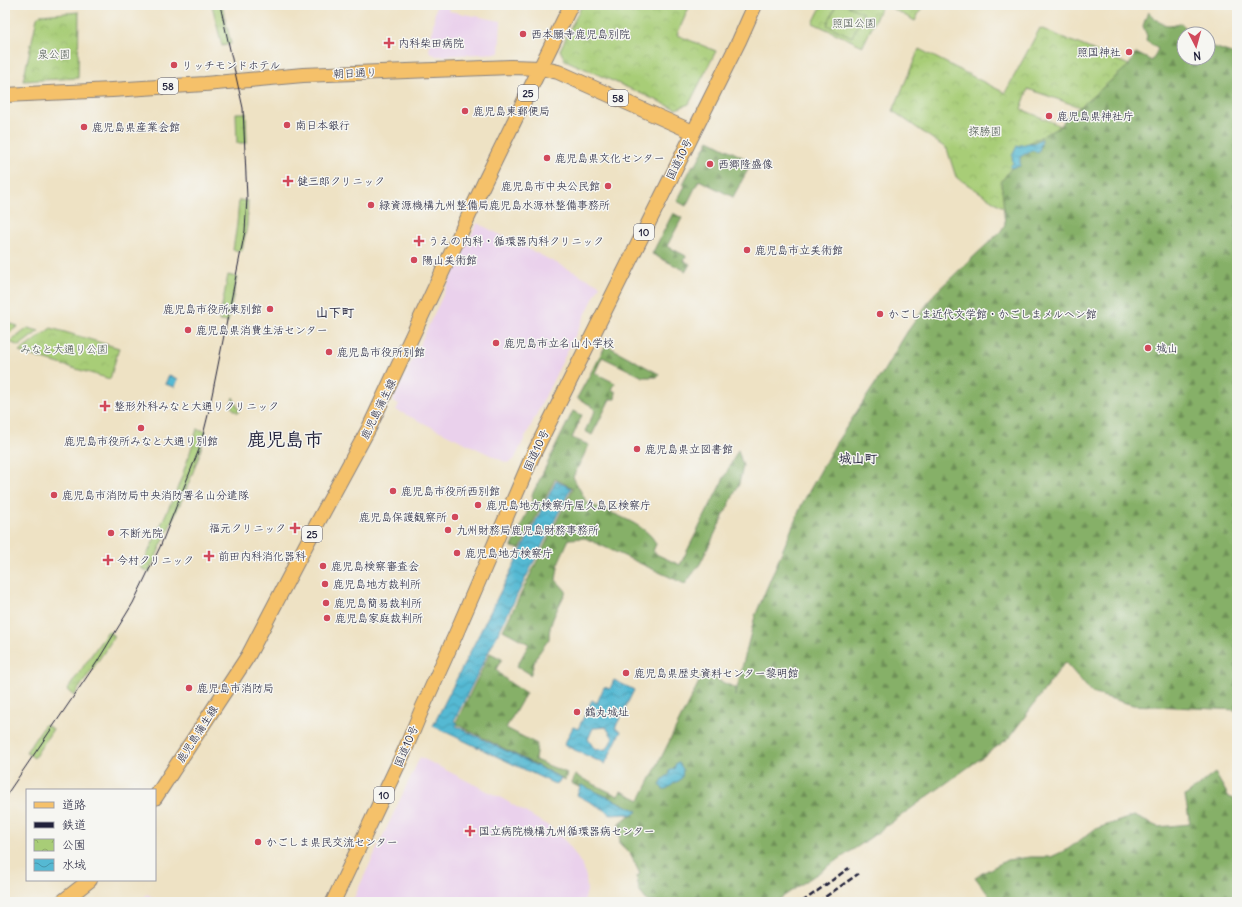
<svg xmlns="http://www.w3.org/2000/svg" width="1242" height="907" font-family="Delius,'Klee One',sans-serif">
<defs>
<pattern id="grass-tufts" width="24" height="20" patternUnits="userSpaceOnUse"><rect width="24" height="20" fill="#a8cd77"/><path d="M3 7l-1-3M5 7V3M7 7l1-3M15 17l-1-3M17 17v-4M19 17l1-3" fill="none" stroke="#90b068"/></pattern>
<pattern id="forest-firs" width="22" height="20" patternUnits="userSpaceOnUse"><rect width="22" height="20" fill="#86b068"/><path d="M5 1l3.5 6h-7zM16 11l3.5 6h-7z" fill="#6d8f57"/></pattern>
<pattern id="park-crowns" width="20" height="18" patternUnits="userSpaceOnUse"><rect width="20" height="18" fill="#a8cd77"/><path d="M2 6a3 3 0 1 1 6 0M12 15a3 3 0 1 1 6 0" fill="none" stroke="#90b068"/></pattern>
<pattern id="water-waves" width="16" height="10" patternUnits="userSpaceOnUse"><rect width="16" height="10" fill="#55b9d3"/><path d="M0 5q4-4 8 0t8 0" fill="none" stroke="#4696ac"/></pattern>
</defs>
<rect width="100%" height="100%" fill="#f6f6f2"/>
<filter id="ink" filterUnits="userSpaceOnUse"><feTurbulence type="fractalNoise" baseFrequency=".025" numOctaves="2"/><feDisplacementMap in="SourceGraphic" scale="8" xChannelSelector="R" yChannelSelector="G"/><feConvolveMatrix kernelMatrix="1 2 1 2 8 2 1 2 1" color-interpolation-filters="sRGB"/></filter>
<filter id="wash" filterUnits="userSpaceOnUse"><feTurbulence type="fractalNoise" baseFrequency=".012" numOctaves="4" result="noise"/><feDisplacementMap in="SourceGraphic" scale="16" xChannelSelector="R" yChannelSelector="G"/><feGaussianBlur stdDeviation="0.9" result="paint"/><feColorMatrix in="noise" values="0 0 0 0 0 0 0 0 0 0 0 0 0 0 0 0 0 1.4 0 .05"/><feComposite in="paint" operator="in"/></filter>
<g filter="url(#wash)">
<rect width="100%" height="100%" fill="#eee2c4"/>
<g fill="#ead1ec">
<polygon points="436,5 450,5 449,11 501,21 499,53 436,56 429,51"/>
<polygon points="477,223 600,285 514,460 507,463 396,410 399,404 393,401"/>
<polygon points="420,757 503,799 550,827 559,835 569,845 582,865 586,877 587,891 584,902 352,902"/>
<polygon points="147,894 159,902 140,902"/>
</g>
<g fill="url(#grass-tufts)" stroke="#657859">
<polygon points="212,5 222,5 231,44 222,46"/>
<polygon points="236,113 246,113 247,143 237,143"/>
<polygon points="239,200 248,201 247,226 242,251 233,250 237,224"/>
<polygon points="228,275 237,277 228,322 219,321"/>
<polygon points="8,323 18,326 5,336 5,325"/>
<polygon points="28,328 39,331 19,346 10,342"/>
<polygon points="233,397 239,410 238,413 231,407"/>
<polygon points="197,429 206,431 198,459 184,495 149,572 141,568 176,492 189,456"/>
<polygon points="108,631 115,636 74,696 67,690"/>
<polygon points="45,724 53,729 34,758 26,752"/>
</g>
<g fill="url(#forest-firs)" stroke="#546952">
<path d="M1148,12c12,11 15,16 32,11l9,7v4h-5v24h24v-13l29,10v655l-104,-5 -41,-12 -27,-31 -56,76 -149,107 -85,57h-43l-4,-3 -3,3h-77l-9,-11 -2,-15 3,-2 -10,-21 -10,-9 -1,-20 12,-10 -60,-31 4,-8 43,21 3,-5 19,9 63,-126 33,14 -1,8 20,-80 47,-112 34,-61 47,-71 24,-40 28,-39 66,-62 4,-7 -4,-42 28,-39 32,-17 6,-10 13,-9 49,-42 7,-12 16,8 6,-12 -12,-8 1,-5 -4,-10z"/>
<polygon points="709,140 752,162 733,197 699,180 686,206 677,201 685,186 683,184 693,165 695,166"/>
<polygon points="673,213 682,218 667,246 686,256 684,261 690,264 686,271 652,254"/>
<polygon points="606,345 659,374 657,377 643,377 602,357 595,373 615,383 612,390 616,392 615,399 610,399 592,435 585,431 595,411 592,406 577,398"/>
<path d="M573,411l9,4 -10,23 17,7 -16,32 14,26c19,8 61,21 69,41l-3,7 5,4 22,10 58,-115 5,16 -4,18 -39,80 -15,20 -100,-46 -16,1 -10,22 -3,19 10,11c-6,14 -18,32 -17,48l-13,18 -6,19v-2l-13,-8 12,-22 -26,-14 70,-142 -18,-9 -35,70 -8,-2 21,-48 -1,-4z"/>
<path d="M490,653l12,6 -6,10c8,11 19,17 30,24l-20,35 31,16 -2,16 32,13 -2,7 -107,-55 -2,-3z"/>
<polygon points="1215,773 1229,797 1237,800 1237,890 1227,902 994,902 975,877 1007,860 1031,857 1051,857 1068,849 1095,829 1134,816 1158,827 1190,824 1185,796"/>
</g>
<g fill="url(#park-crowns)" stroke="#657859">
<polygon points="582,5 690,5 677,35 716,51 689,104 676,109 565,60 560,50"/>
<polygon points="822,5 882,5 863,46 813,23"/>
<polygon points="886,5 923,5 915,21"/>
<polygon points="79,12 78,78 23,81 37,18 40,15"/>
<polygon points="1040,28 1129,65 1080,107 1028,89 1021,109 1061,126 1029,143 1001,182 1004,208 956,177 947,149 893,111 919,49 1005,93"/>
<polygon points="51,328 119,348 110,379 19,352"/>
</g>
<polygon fill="#a8cd77" stroke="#657859" points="836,5 846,5 863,13 852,37 827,25"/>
<g fill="url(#water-waves)" stroke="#3c6e87" fill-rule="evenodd">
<path d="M1041,139h1c0,2 -3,13 -4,14l-6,-3 -12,7v9l-10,2 1,-3 2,-2 -1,-7 5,-10 12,-3h6z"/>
<polygon points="169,375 178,379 175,387 165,384"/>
<polygon points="556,481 571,488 454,721 458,723 456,726 561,778 557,785 433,726"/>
<path d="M614,680l20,10 -19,38 6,3 -16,33 -41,-19 9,-18 5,2 14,-29 5,3 7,-16 6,2zM606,727l7,11 -6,11 -12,1 -7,-11 5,-11z"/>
<path d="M679,763l4,6 -1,8 -3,4c-7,1 -9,9 -16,8l-3,-4 3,-6 7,-5 -1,-3 5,-2 2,-6z"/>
<polygon points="581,785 638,811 632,815 625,814 610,815 605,810 577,795"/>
</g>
</g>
<g filter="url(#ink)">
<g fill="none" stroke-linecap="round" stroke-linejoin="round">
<g stroke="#888280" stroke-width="16">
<g id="primary">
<polyline points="155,798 248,656 318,522 369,428 485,181 571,5"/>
<polyline points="62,902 90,880"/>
</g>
</g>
<g stroke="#888280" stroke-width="16">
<g id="trunk">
<polyline points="5,95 112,90 205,84 303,75 511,67 541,68 558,72 693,132"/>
<polyline points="333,902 405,750 422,709 455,636 532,457 739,41 755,5"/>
</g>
</g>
<use href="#primary" stroke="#f5c16b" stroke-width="14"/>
<use href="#trunk" stroke="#f5c16b" stroke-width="14"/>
<polyline stroke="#22223b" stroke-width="1" points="5,797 97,662 133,603 160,547 200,447 208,415 245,231 247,198 243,108 220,5"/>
<g stroke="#22223b" stroke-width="2.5" stroke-dasharray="6 3" stroke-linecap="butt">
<polyline points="802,902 849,868"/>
<polyline points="818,902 858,874"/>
</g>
</g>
</g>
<g fill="#d1495b" stroke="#f6f6f2" stroke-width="1.5">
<circle cx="523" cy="34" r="4"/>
<path d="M387 37h4v4h4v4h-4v4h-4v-4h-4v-4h4z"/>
<circle cx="1129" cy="52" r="4"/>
<circle cx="174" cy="65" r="4"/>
<circle cx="465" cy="111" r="4"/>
<circle cx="1049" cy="116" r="4"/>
<circle cx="287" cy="125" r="4"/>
<circle cx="84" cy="127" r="4"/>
<circle cx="547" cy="158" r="4"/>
<circle cx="710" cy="164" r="4"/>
<path d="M286 175h4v4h4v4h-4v4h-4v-4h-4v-4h4z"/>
<circle cx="608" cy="186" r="4"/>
<circle cx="371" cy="205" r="4"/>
<path d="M417 235h4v4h4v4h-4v4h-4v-4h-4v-4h4z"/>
<circle cx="747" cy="250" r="4"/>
<circle cx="414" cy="260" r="4"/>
<circle cx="270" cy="309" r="4"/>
<circle cx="880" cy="314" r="4"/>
<circle cx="188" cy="330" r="4"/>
<circle cx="496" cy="343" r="4"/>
<circle cx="1148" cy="348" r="4"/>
<circle cx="329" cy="352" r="4"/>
<path d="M103 400h4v4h4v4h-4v4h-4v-4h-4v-4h4z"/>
<circle cx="141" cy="428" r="4"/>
<circle cx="637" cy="449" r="4"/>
<circle cx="393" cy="491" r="4"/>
<circle cx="54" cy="495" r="4"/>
<circle cx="478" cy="505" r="4"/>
<circle cx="455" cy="517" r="4"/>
<path d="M293 522h4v4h4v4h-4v4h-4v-4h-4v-4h4z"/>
<circle cx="448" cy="530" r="4"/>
<circle cx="111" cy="533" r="4"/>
<circle cx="457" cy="553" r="4"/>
<path d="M207 550h4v4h4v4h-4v4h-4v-4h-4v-4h4z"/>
<path d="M106 554h4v4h4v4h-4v4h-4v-4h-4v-4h4z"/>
<circle cx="323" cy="566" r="4"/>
<circle cx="325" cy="584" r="4"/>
<circle cx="326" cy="603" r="4"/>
<circle cx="327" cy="618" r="4"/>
<circle cx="626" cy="673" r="4"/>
<circle cx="189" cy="688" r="4"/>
<circle cx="577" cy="712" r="4"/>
<path d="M468 825h4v4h4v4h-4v4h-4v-4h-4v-4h4z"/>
<circle cx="258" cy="842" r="4"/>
</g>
<g text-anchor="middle" stroke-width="3" stroke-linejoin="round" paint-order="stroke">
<g fill="#f6f6f2" stroke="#626272" stroke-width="1">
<rect x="158" y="78" width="20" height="16" rx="3"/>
<rect x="518" y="85" width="20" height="16" rx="3"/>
<rect x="608" y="90" width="20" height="16" rx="3"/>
<rect x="634" y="224" width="20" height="16" rx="3"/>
<rect x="302" y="526" width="20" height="16" rx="3"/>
<rect x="374" y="787" width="20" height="16" rx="3"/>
</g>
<g font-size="10" font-weight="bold" fill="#22223b">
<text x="168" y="90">58</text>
<text x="528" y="97">25</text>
<text x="618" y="102">58</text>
<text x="644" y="236">10</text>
<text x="312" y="538">25</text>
<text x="384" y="799">10</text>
</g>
<g font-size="11" fill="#4a554d" stroke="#f6f6f2">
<text x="854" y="27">照国公園</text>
<text x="54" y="58">泉公園</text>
<text x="985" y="135">探勝園</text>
<text x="64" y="353">みなと大通り公園</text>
</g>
<g font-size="11" fill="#22223b" stroke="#f6f6f2" text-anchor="start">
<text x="531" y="38">西本願寺鹿児島別院</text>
<text x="398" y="47">内科柴田病院</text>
<text x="1121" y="56" text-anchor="end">照国神社</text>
<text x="182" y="69">リッチモンドホテル</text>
<text x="473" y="115">鹿児島東郵便局</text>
<text x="1057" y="120">鹿児島県神社庁</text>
<text x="295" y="129">南日本銀行</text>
<text x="92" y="131">鹿児島県産業会館</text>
<text x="555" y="162">鹿児島県文化センター</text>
<text x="718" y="168">西郷隆盛像</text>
<text x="297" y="185">健三郎クリニック</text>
<text x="600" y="190" text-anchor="end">鹿児島市中央公民館</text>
<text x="379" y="209">緑資源機構九州整備局鹿児島水源林整備事務所</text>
<text x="428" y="245">うえの内科・循環器内科クリニック</text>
<text x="755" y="254">鹿児島市立美術館</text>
<text x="422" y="264">陽山美術館</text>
<text x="262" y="313" text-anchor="end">鹿児島市役所東別館</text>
<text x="888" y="318">かごしま近代文学館・かごしまメルヘン館</text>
<text x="196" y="334">鹿児島県消費生活センター</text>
<text x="504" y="347">鹿児島市立名山小学校</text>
<text x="1156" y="352">城山</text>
<text x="337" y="356">鹿児島市役所別館</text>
<text x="114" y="410">整形外科みなと大通りクリニック</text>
<text x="141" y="445" text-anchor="middle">鹿児島市役所みなと大通り別館</text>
<text x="645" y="453">鹿児島県立図書館</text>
<text x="401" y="495">鹿児島市役所西別館</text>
<text x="62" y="499">鹿児島市消防局中央消防署名山分遣隊</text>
<text x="486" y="509">鹿児島地方検察庁屋久島区検察庁</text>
<text x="447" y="521" text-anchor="end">鹿児島保護観察所</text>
<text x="286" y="532" text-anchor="end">福元クリニック</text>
<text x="456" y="534">九州財務局鹿児島財務事務所</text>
<text x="119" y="537">不断光院</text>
<text x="465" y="557">鹿児島地方検察庁</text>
<text x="218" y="560">前田内科消化器科</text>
<text x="117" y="564">今村クリニック</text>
<text x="331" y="570">鹿児島検察審査会</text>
<text x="333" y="588">鹿児島地方裁判所</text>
<text x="334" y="607">鹿児島簡易裁判所</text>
<text x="335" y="622">鹿児島家庭裁判所</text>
<text x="634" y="677">鹿児島県歴史資料センター黎明館</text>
<text x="197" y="692">鹿児島市消防局</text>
<text x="585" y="716">鶴丸城址</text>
<text x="479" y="835">国立病院機構九州循環器病センター</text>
<text x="266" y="846">かごしま県民交流センター</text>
</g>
<g font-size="11" fill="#22223b" stroke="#f6f6f2">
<text transform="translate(355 73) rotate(-2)" y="4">朝日通り</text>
<text transform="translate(679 159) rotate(-64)" y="4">国道10号</text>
<text transform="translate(378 409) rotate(-64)" y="4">鹿児島蒲生線</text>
<text transform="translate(536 450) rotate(-65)" y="4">国道10号</text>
<text transform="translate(197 734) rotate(-57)" y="4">鹿児島蒲生線</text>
<text transform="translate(406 746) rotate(-67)" y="4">国道10号</text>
</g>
<g font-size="13" font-weight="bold" fill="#22223b" stroke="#f6f6f2">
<text x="335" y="317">山下町</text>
<text x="858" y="463">城山町</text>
</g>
<g font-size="19" font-weight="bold" fill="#22223b" stroke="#f6f6f2">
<text x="285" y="446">鹿児島市</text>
</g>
</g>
<rect width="1242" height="907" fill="none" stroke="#f6f6f2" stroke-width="20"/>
<rect x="26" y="789" width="130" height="92" fill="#f6f6f2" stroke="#a1a1a9"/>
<rect x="34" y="802" width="20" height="6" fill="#f5c16b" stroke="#a1a1a9"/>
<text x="62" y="809" font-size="12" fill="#22223b">道路</text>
<rect x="34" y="822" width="20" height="6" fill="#22223b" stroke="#a1a1a9"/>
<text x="62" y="829" font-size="12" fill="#22223b">鉄道</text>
<rect x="34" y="839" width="20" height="12" fill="url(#park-crowns)" stroke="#a1a1a9"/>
<text x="62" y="849" font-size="12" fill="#22223b">公園</text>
<rect x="34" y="859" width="20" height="12" fill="url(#water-waves)" stroke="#a1a1a9"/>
<text x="62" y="869" font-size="12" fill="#22223b">水域</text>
<g transform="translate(1196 46) rotate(174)"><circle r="19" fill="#f6f6f2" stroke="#a1a1a9"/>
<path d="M0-3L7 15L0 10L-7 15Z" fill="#d1495b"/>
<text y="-6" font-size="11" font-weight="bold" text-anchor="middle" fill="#22223b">N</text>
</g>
</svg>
